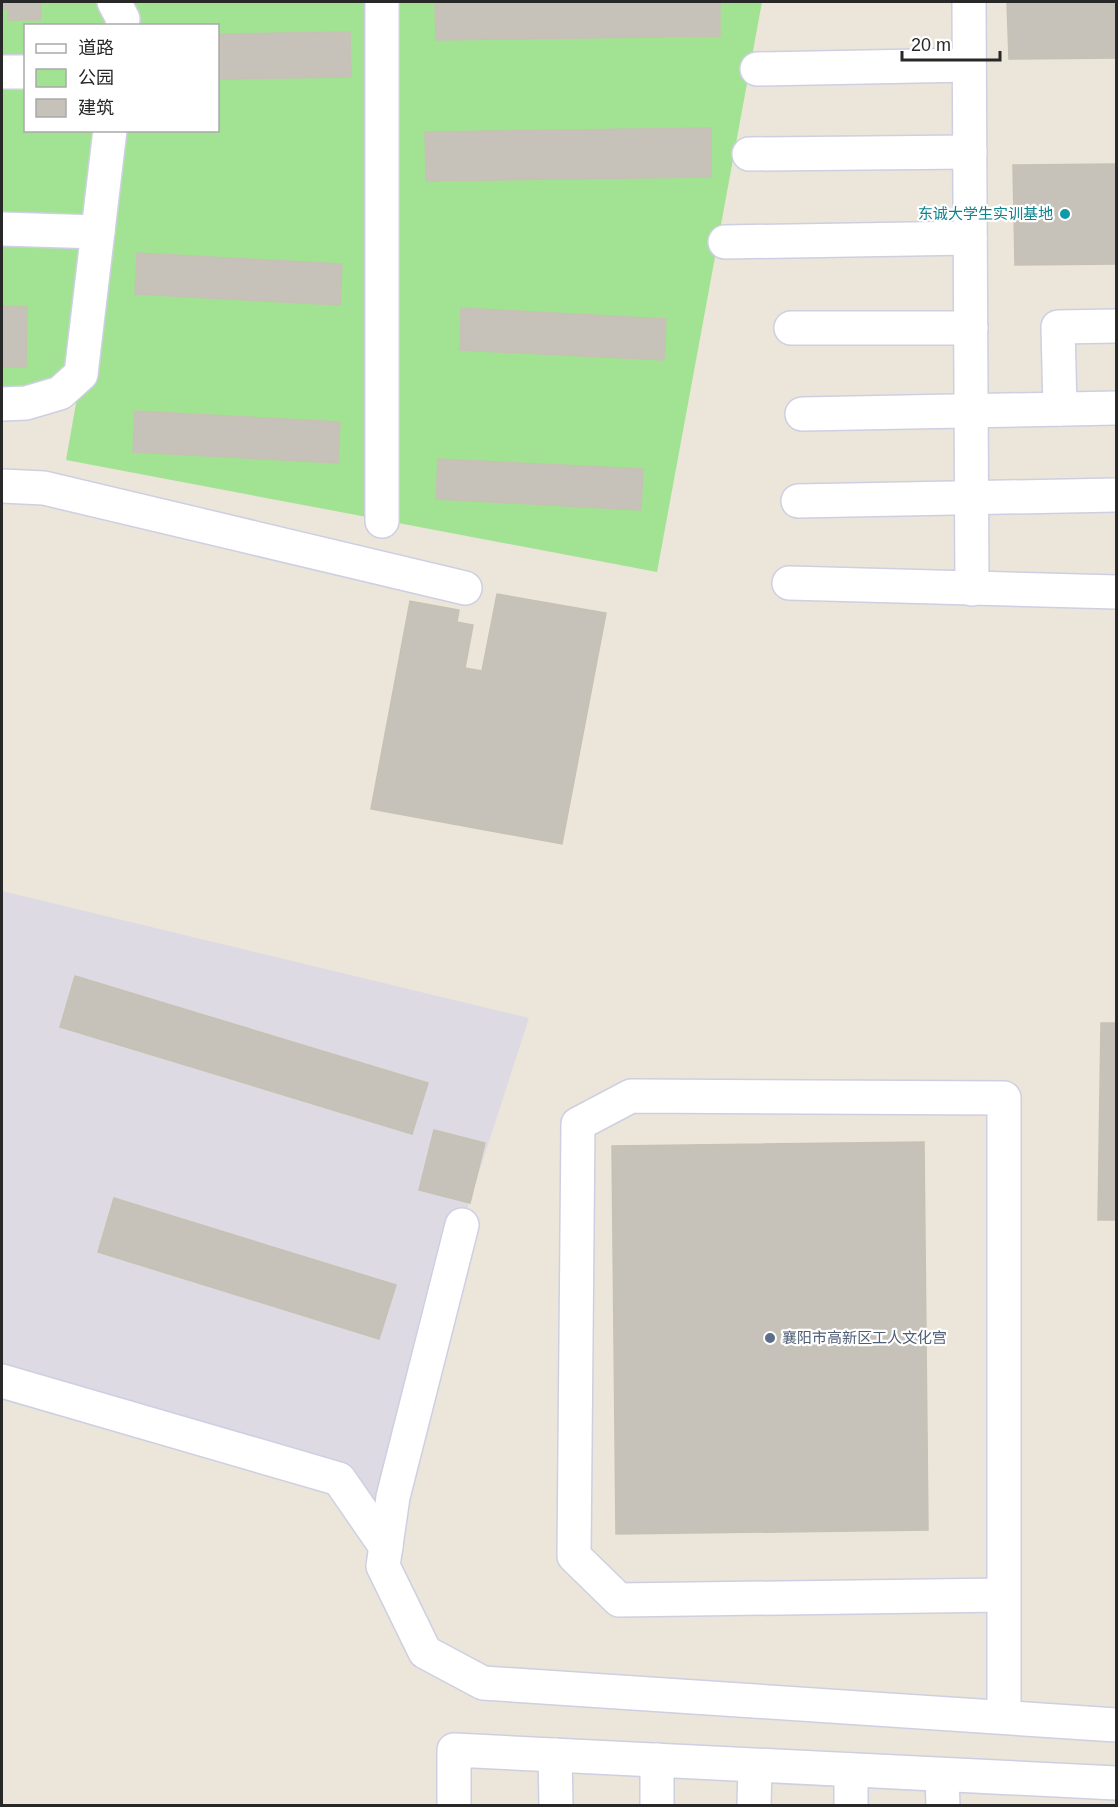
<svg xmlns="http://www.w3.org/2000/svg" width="1118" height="1807" font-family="Helvetica,'Noto Sans SC',sans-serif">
<rect width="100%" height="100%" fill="#ebe6d9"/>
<polygon fill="#dedae3" points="2,891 529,1018 462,1225 386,1547 339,1479 2,1381"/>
<path fill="#a2e393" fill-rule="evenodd" d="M2,2h760l-105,570 -591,-112 15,-85 -79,29zM26,26h192v104h-192z"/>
<g fill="#c6c2b9" stroke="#c6c2b3" stroke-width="1.5">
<polygon points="2,2 41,2 40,20 8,20 8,9 2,9"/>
<polygon points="435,2 720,2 720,36 436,40"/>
<polygon points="1007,2 1116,2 1116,58 1009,59"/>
<polygon points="350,32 351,77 218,79 218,34"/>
<polygon points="711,128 711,177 426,181 425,132"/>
<polygon points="1116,164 1116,264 1015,265 1013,165"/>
<polygon points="137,253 342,264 340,305 135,294"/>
<polygon points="2,306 27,307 26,367 2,367"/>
<polygon points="461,308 666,319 664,360 460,350"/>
<polygon points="135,411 340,422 338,463 133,452"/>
<polygon points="438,459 643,469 641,510 436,499"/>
<polygon points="497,594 606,613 562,844 371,809 410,601 459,610 457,622 473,625 465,668 482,671"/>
<polygon points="75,976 428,1083 412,1134 60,1027"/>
<polygon points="1101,1023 1116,1023 1116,1220 1098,1220"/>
<polygon points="434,1130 485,1143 470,1203 419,1190"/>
<polygon points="924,1142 928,1530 616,1534 612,1146"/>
<polygon points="114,1198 396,1285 379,1339 98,1252"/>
</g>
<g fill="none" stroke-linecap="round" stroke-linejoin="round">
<g stroke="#cecfe2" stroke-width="36">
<g id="minor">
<polyline points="114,2 123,19 122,26"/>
<polyline points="382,2 382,521"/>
<polyline points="969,2 972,589"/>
<polyline points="757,69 969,65"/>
<polyline points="2,72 26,72"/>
<polyline points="749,154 970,152"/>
<polyline points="2,229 98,232"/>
<polyline points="725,242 970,238"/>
<polyline points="791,328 971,328"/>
<polyline points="2,404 26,403 60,393 81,374 110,130"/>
<polyline points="1060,409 1058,327 1116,326"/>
<polyline points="802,414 1116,408"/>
<polyline points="2,486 44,488 465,588"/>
<polyline points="798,501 1116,495"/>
<polyline points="789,583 1116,592"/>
<polyline points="462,1225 393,1497 383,1566 425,1652 483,1683 1116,1725"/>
<polyline points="2,1381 339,1479 386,1547"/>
<polyline points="1004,1717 1004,1098 631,1096 578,1124 574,1556 619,1600 1004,1595"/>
<polyline points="555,1755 556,1806"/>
<polyline points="851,1770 851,1806"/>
<polyline points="942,1775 943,1806"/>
<polyline points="454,1806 454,1750 1116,1783"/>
<polyline points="657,1806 657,1760"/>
<polyline points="754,1806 755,1766"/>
</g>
</g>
<use href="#minor" stroke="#fff" stroke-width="33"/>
</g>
<circle fill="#0f9aa8" stroke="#fff" stroke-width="2" cx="1065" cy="214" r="6"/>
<circle fill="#5c6f8a" stroke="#fff" stroke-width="2" cx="770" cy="1338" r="6"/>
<g text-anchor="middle" stroke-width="4.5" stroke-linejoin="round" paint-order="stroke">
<g font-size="15" fill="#0d838f" stroke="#fff" text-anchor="end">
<text x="1053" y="219">东诚大学生实训基地</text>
</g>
<g font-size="15" fill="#4e5e75" stroke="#fff" text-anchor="start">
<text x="782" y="1343">襄阳市高新区工人文化宫</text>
</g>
</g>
<rect width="1118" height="1807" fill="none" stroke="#282828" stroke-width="6"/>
<rect x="24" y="24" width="195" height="108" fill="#ffffff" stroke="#a9a9a9" stroke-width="1.5"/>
<rect x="36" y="44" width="30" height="9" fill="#ffffff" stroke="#a9a9a9" stroke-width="1.5"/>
<text x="78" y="54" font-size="18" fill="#282828">道路</text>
<rect x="36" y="69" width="30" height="18" fill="#a2e393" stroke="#a9a9a9" stroke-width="1.5"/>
<text x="78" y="84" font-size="18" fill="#282828">公园</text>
<rect x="36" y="99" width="30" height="18" fill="#c6c2b9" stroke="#a9a9a9" stroke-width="1.5"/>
<text x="78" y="114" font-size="18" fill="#282828">建筑</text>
<path d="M902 51v9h98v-9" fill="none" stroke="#282828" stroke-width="3"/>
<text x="911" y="51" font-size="18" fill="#282828" stroke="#ffffff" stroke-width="4.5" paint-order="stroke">20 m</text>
</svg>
